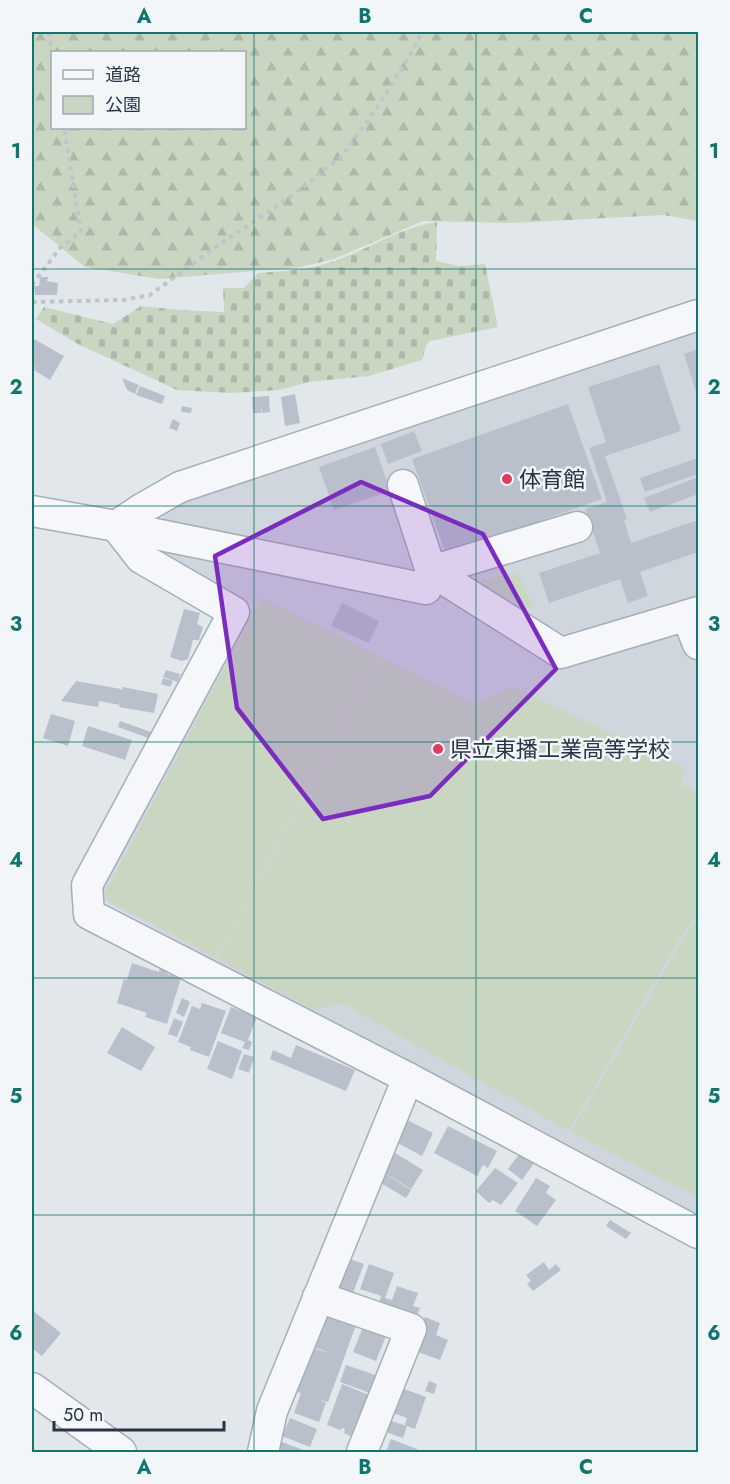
<svg xmlns="http://www.w3.org/2000/svg" width="730" height="1484" font-family="Jost,'Noto Sans JP',sans-serif">
<defs>
<pattern id="forest-firs" width="22" height="20" patternUnits="userSpaceOnUse" patternTransform="scale(1.5)"><rect width="22" height="20" fill="#c9d7c2"/><path d="M5 1l3.5 6h-7zM16 11l3.5 6h-7z" fill="#adb9a8"/></pattern>
<pattern id="cemetery-stones" width="16" height="16" patternUnits="userSpaceOnUse" patternTransform="scale(1.5)"><rect width="16" height="16" fill="#c9d7c2"/><path d="M2 7V4a2 2 0 0 1 4 0v3zM10 15v-3a2 2 0 0 1 4 0v3z" fill="#adb9a8"/></pattern>
</defs>
<rect width="100%" height="100%" fill="#e2e7ec"/>
<polygon fill="#d0d6de" points="698,326 698,1216 103,901 101,893 252,606 152,552 166,505"/>
<g fill="#c9d7c2">
<polygon points="518,572 534,609 485,589 481,580"/>
<polygon points="261,598 379,656 216,958 106,899 105,893"/>
<polygon points="380,657 474,704 462,728 475,704 514,687 686,769 681,784 698,793 698,913 680,938 569,1131 341,1003 313,1010 217,958"/>
<polygon points="698,917 698,1198 571,1132 683,939"/>
</g>
<path fill="url(#forest-firs)" fill-rule="evenodd" d="M32,32h666v189l-35,-6 -150,8 -90,-2 -89,38 -33,8 -142,12 -74,-12 -53,-43zM52,52h192v76h-192z"/>
<path fill="url(#cemetery-stones)" d="M437,222l-1,39 23,5 26,-2 13,63 -68,14 -4,5 -4,14 -53,16 -60,6 -29,8 -49,3 -54,-3 -99,-46 -42,-25 8,-12 69,17 28,-18 38,4 45,2 -1,-24h21l14,-15c26,-2 54,-3 79,-13 33,-12 65,-33 100,-38z"/>
<g fill="#b9c0cb">
<polygon points="40,277 48,277 47,281 58,283 57,295 35,295 34,286 39,286"/>
<polygon points="34,339 64,356 50,380 34,370 35,367 32,365 32,340"/>
<polygon points="698,349 698,398 684,354"/>
<polygon points="659,364 681,431 605,456 627,519 624,520 631,543 698,520 698,552 640,572 648,596 628,603 620,579 549,603 539,573 600,553 585,509 607,502 589,448 606,442 588,387"/>
<polygon points="122,378 139,385 135,394 127,390"/>
<polygon points="140,386 165,396 162,404 136,395"/>
<polygon points="295,394 300,423 285,426 281,397"/>
<polygon points="269,396 270,412 262,413 261,406 261,413 253,413 252,397"/>
<polygon points="568,404 602,499 446,554 412,459"/>
<polygon points="182,406 192,408 191,413 181,412"/>
<polygon points="173,419 180,423 177,431 169,428"/>
<polygon points="414,431 422,451 388,464 381,444"/>
<polygon points="375,447 390,491 334,510 319,467"/>
<polygon points="698,458 698,474 645,492 640,478"/>
<polygon points="698,477 698,494 650,512 644,498"/>
<polygon points="342,603 379,621 369,643 331,626"/>
<polygon points="184,609 200,613 197,624 203,627 199,640 193,640 188,659 182,661 170,657"/>
<polygon points="166,670 180,674 178,682 163,677"/>
<polygon points="163,678 173,681 170,687 161,684"/>
<polygon points="76,681 121,689 122,691 123,687 158,694 154,713 119,707 121,692 119,705 99,701 98,707 61,701"/>
<polygon points="51,714 75,721 68,746 43,738"/>
<polygon points="120,721 151,732 148,738 118,727"/>
<polygon points="88,726 132,740 125,760 82,746"/>
<polygon points="132,963 159,972 160,967 168,970 167,974 181,978 167,1024 145,1017 147,1013 117,1003 124,979 127,980"/>
<polygon points="182,998 190,1002 184,1017 176,1013"/>
<polygon points="202,1003 226,1011 209,1057 190,1050 191,1047 178,1042 192,1006 200,1009"/>
<polygon points="231,1007 257,1017 248,1040 252,1042 249,1050 242,1048 245,1042 221,1033"/>
<polygon points="174,1018 183,1022 177,1037 168,1034"/>
<polygon points="122,1027 155,1047 141,1071 107,1053"/>
<polygon points="218,1041 242,1051 232,1079 207,1069"/>
<polygon points="296,1045 355,1070 346,1091 270,1059 273,1050 291,1058"/>
<polygon points="244,1054 254,1057 249,1073 238,1069"/>
<polygon points="403,1118 433,1133 422,1156 392,1140"/>
<polygon points="448,1126 497,1151 488,1168 483,1165 477,1176 434,1153"/>
<polygon points="395,1153 423,1170 411,1189 383,1172"/>
<polygon points="520,1153 534,1163 522,1180 508,1169"/>
<polygon points="495,1168 518,1183 501,1205 493,1200 489,1203 476,1191"/>
<polygon points="384,1173 411,1190 406,1198 379,1182"/>
<polygon points="536,1178 550,1186 546,1193 556,1200 537,1226 515,1211"/>
<polygon points="610,1220 631,1233 626,1239 606,1226"/>
<polygon points="350,1259 364,1264 351,1298 334,1291"/>
<polygon points="544,1262 549,1270 556,1264 561,1270 533,1291 527,1284 531,1281 526,1275"/>
<polygon points="369,1264 394,1273 385,1298 392,1300 397,1286 418,1293 413,1306 420,1308 414,1322 377,1309 381,1296 360,1289"/>
<polygon points="32,1310 61,1333 42,1356 32,1348"/>
<polygon points="323,1313 356,1325 328,1402 320,1400 326,1403 319,1422 294,1413 301,1393 293,1391 307,1346 335,1355 311,1346 318,1328 326,1330 318,1326"/>
<polygon points="425,1317 440,1323 436,1335 448,1340 440,1360 413,1350"/>
<polygon points="363,1327 386,1336 376,1361 353,1352"/>
<polygon points="346,1365 378,1376 370,1393 340,1382"/>
<polygon points="429,1381 437,1384 434,1394 425,1391"/>
<polygon points="342,1384 369,1395 353,1437 344,1433 345,1429 342,1428 340,1430 327,1425"/>
<polygon points="396,1386 426,1397 415,1429 405,1425 407,1418 391,1412"/>
<polygon points="290,1418 317,1429 310,1447 282,1436"/>
<polygon points="385,1419 407,1426 403,1438 380,1430"/>
<polygon points="391,1439 424,1452 386,1452"/>
<polygon points="282,1442 309,1452 278,1452"/>
</g>
<g fill="none" stroke-linecap="round" stroke-linejoin="round">
<g stroke="#a6aeb7" stroke-width="33">
<g id="minor">
<polyline points="403,485 431,571 561,653 698,612"/>
<polyline points="32,511 116,526 426,589 431,571 577,527"/>
<polyline points="116,526 141,558 234,612 87,885 89,914 408,1078 698,1233"/>
<polyline points="116,526 143,508 180,487 698,315"/>
<polyline points="687,616 698,644"/>
<polyline points="318,1297 411,1329 362,1452"/>
<polyline points="32,1388 121,1452"/>
<polyline points="263,1452 272,1411 408,1078"/>
</g>
</g>
<g stroke="#c0c5cb" stroke-width="4" stroke-dasharray="4.5 4.5" stroke-linecap="butt">
<polyline points="49,32 52,54"/>
<polyline points="32,285 60,248 81,232 64,128"/>
<polyline points="32,302 123,300 150,295 220,244 290,197 342,156 372,115 409,57 422,32"/>
</g>
<use href="#minor" stroke="#f5f7fa" stroke-width="30"/>
</g>
<path fill="#7b2cbf" fill-opacity="0.2" stroke="#7b2cbf" stroke-width="4.5" stroke-linejoin="round" d="M361,482l122,52 73,135 -126,127 -107,23 -86,-111 -22,-152z"/>
<path fill="none" stroke="#0f766e" stroke-width="1.5" stroke-opacity="0.55" d="M254,32v1420M476,32v1420M32,269h666M32,506h666M32,742h666M32,978h666M32,1215h666"/>
<g fill="#de3b60" stroke="#f2f6f9" stroke-width="2">
<circle cx="507" cy="479" r="6"/>
<circle cx="438" cy="749" r="6"/>
</g>
<g text-anchor="middle" stroke-width="5" stroke-linejoin="round" paint-order="stroke">
<g font-size="22" fill="#283546" stroke="#f2f6f9" text-anchor="start">
<text x="519" y="487">体育館</text>
<text x="450" y="757">県立東播工業高等学校</text>
</g>
</g>
<rect width="730" height="1484" fill="none" stroke="#f2f6f9" stroke-width="66"/>
<rect x="51" y="51" width="195" height="78" fill="#f2f6f9" stroke="#a1a9b1" stroke-width="1.5"/>
<rect x="63" y="70" width="30" height="9" fill="#f5f7fa" stroke="#a1a9b1" stroke-width="1.5"/>
<text x="105" y="81" font-size="18" fill="#283546">道路</text>
<rect x="63" y="96" width="30" height="18" fill="#c9d7c2" stroke="#a1a9b1" stroke-width="1.5"/>
<text x="105" y="111" font-size="18" fill="#283546">公園</text>
<path d="M54 1421v9h170v-9" fill="none" stroke="#283546" stroke-width="3"/>
<text x="63" y="1421" font-size="18" fill="#283546" stroke="#f2f6f9" stroke-width="4.5" paint-order="stroke">50 m</text>
<rect x="33" y="33" width="664" height="1418" fill="none" stroke="#0f766e" stroke-width="2"/>
<g font-size="20" text-anchor="middle" font-weight="bold" fill="#0f766e">
<text x="144" y="23">A</text>
<text x="365" y="23">B</text>
<text x="586" y="23">C</text>
<text x="16" y="158">1</text>
<text x="714" y="158">1</text>
<text x="16" y="394">2</text>
<text x="714" y="394">2</text>
<text x="16" y="631">3</text>
<text x="714" y="631">3</text>
<text x="16" y="867">4</text>
<text x="714" y="867">4</text>
<text x="16" y="1103">5</text>
<text x="714" y="1103">5</text>
<text x="16" y="1340">6</text>
<text x="714" y="1340">6</text>
<text x="144" y="1474">A</text>
<text x="365" y="1474">B</text>
<text x="586" y="1474">C</text>
</g>
</svg>
